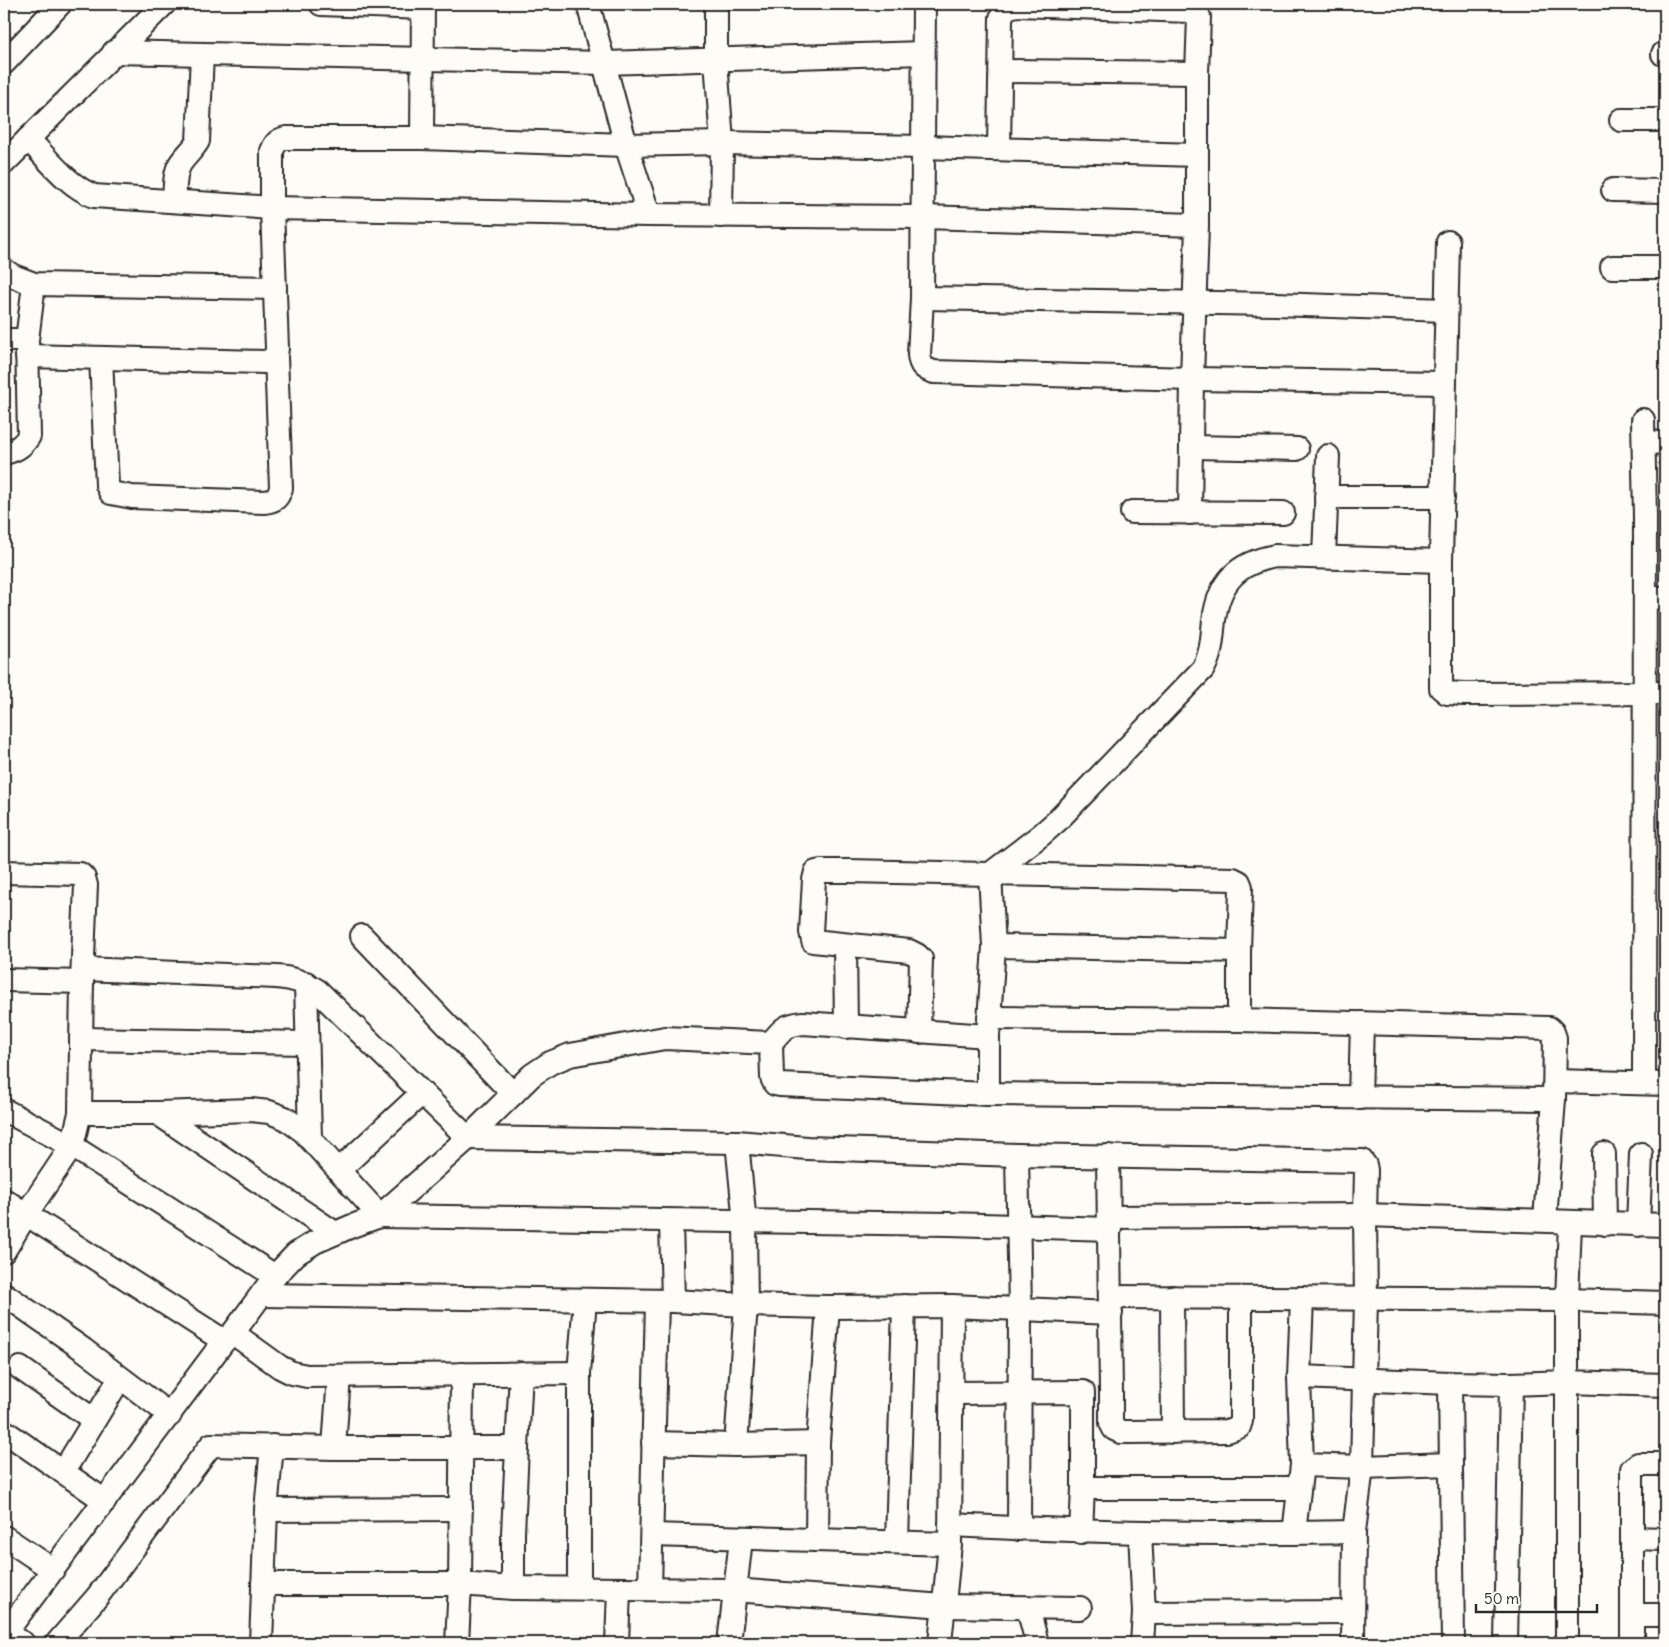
<svg xmlns="http://www.w3.org/2000/svg" width="1669" height="1647" font-family="Delius,sans-serif">
<rect width="100%" height="100%" fill="#fdfcf7"/>
<filter id="ink" filterUnits="userSpaceOnUse"><feTurbulence type="fractalNoise" baseFrequency=".02" numOctaves="2"/><feDisplacementMap in="SourceGraphic" scale="10" xChannelSelector="R" yChannelSelector="G"/><feConvolveMatrix kernelMatrix="1 2 1 2 8 2 1 2 1" color-interpolation-filters="sRGB"/></filter>
<g filter="url(#ink)">
<g fill="none" stroke-linecap="round" stroke-linejoin="round">
<g stroke="#2b2b2b" stroke-width="26">
<g id="minor">
<polyline points="321,4 423,8"/>
<polyline points="588,4 626,145 649,215"/>
<polyline points="716,4 716,60 722,143 721,216"/>
<path d="M924,4l-2,294 -3,57c1,11 5,14 15,17l258,7 253,4"/>
<polyline points="114,52 605,63 923,53"/>
<polyline points="1663,54 1665,54"/>
<polyline points="4,63 60,4"/>
<polyline points="1001,71 1197,73"/>
<polyline points="1621,120 1665,120"/>
<polyline points="422,138 423,4"/>
<path d="M28,139c20,20 40,47 66,57l178,12 377,7 273,2 275,8"/>
<polyline points="999,149 1001,18 1005,8 1017,5 1190,11 1199,17 1197,73 1197,225 1192,379 1190,513"/>
<polyline points="4,163 164,4"/>
<polyline points="1613,190 1665,191"/>
<path d="M174,201c1,-11 0,-27 6,-37 5,-8 13,-14 18,-23l4,-86"/>
<polyline points="1448,242 1441,561 1441,688 1447,693 1464,694 1665,693"/>
<polyline points="1612,267 1665,267"/>
<polyline points="4,270 13,276 34,284 275,288"/>
<polyline points="922,298 1275,304 1446,310"/>
<polyline points="4,340 27,340"/>
<path d="M27,356l237,6 8,-2 4,-4 1,-8 -5,-140v-57c3,-8 6,-11 14,-13h136l204,7 96,-2 201,4 274,8"/>
<path d="M101,358l6,127 4,8 21,4 132,5c11,-1 14,-4 17,-14l-5,-132"/>
<polyline points="1643,420 1645,517 1644,1083"/>
<polyline points="1644,442 1665,443"/>
<polyline points="1192,447 1297,449"/>
<path d="M4,453c12,-3 18,-6 25,-17l-2,-96 7,-56"/>
<polyline points="1326,497 1443,497"/>
<polyline points="1132,512 1283,513"/>
<polyline points="1324,557 1328,456"/>
<polyline points="1645,597 1665,598"/>
<polyline points="4,872 80,874 84,878 86,885 82,982 80,1113 72,1146 27,1213 4,1251"/>
<polyline points="362,936 513,1094"/>
<polyline points="845,945 846,1027"/>
<polyline points="994,946 1239,951"/>
<path d="M83,969l193,8c17,1 28,5 42,14l150,147 269,4 70,6 210,7 345,6 3,4 1,5 -1,45 1,85 -2,80 -2,87 -8,65 -1,111"/>
<polyline points="4,980 82,982"/>
<polyline points="306,983 310,1138"/>
<polyline points="989,1018 1239,1020 1549,1028 1553,1032 1555,1038 1554,1099 1545,1220"/>
<polyline points="919,1032 921,959 917,955 909,951 813,941 811,932 814,880 816,872 821,871 848,871 1233,879 1239,882 1241,887 1239,951 1239,1020"/>
<polyline points="81,1039 307,1043"/>
<polyline points="771,1043 772,1078 775,1084 780,1085 988,1094 1554,1099"/>
<polyline points="1555,1081 1665,1084"/>
<path d="M988,1094v-58l6,-90 -4,-72 51,-39 16,-14 146,-152c9,-16 9,-31 11,-49 5,-38 23,-57 61,-64l166,5"/>
<polyline points="1360,1098 1362,1023"/>
<polyline points="4,1110 72,1146 275,1276"/>
<polyline points="80,1113 157,1113 251,1110 269,1112 285,1118 303,1131 380,1216 949,1224 1110,1229"/>
<polyline points="157,1113 335,1233"/>
<polyline points="1604,1154 1605,1224"/>
<polyline points="1017,1155 1020,1310 1019,1529"/>
<polyline points="1108,1156 1111,1392 1111,1423 1114,1429 1121,1432 1130,1432 1227,1431 1239,1427 1241,1421 1241,1298"/>
<polyline points="339,1170 422,1093"/>
<polyline points="4,1200 224,1341"/>
<polyline points="1110,1217 1365,1215 1665,1225"/>
<polyline points="671,1221 673,1301"/>
<polyline points="1638,1225 1641,1154"/>
<polyline points="4,1294 84,1350 170,1415"/>
<polyline points="262,1295 673,1301 746,1305 828,1307 952,1306 1111,1313"/>
<polyline points="1111,1297 1567,1300 1665,1303"/>
<polyline points="1172,1297 1173,1432"/>
<polyline points="233,1333 280,1367 292,1373 307,1376 579,1373"/>
<polyline points="20,1368 94,1420"/>
<polyline points="1299,1377 1450,1383 1511,1384 1567,1382 1665,1385"/>
<polyline points="1450,1383 1453,1643"/>
<polyline points="952,1393 1083,1392 1083,1488 1081,1532"/>
<polyline points="4,1431 105,1501"/>
<polyline points="653,1443 736,1445 818,1443"/>
<polyline points="736,1445 746,1305 745,1223 737,1142"/>
<polyline points="334,1448 339,1376"/>
<polyline points="517,1448 521,1373"/>
<polyline points="1302,1465 1362,1467 1451,1464"/>
<polyline points="63,1472 120,1378"/>
<polyline points="1083,1488 1299,1488"/>
<polyline points="266,1510 461,1509"/>
<path d="M950,1525c134,7 269,10 404,7"/>
<polyline points="1140,1532 1144,1613 1142,1643"/>
<polyline points="1294,1533 1302,1465 1299,1377 1302,1298"/>
<polyline points="652,1535 950,1544"/>
<polyline points="4,1537 52,1569"/>
<polyline points="1632,1538 1665,1539"/>
<polyline points="817,1540 818,1443 828,1307"/>
<polyline points="897,1542 904,1306"/>
<polyline points="263,1584 460,1584 513,1588 734,1590 944,1606 1080,1608"/>
<polyline points="579,1588 579,1373 585,1300"/>
<polyline points="650,1589 657,1301"/>
<polyline points="1028,1608 1037,1643"/>
<polyline points="1144,1613 1352,1612"/>
<polyline points="1632,1615 1665,1615"/>
<polyline points="4,1634 23,1643"/>
<path d="M4,1635l220,-294 9,-8 42,-57 21,-22 19,-12 37,-16 28,-10 88,-78 64,-63 18,-12 20,-8 95,-17 106,5c11,-14 14,-18 32,-20l185,13"/>
<polyline points="57,1643 97,1597 211,1445 334,1448 517,1448 513,1533 513,1588"/>
<polyline points="261,1643 266,1510 272,1446"/>
<polyline points="457,1643 460,1584 462,1374"/>
<polyline points="617,1643 619,1589"/>
<polyline points="729,1643 741,1539"/>
<polyline points="940,1643 950,1544 952,1306"/>
<polyline points="1506,1643 1511,1384"/>
<polyline points="1567,1643 1567,1300 1570,1223"/>
<polyline points="1632,1643 1632,1469 1638,1464 1665,1464"/>
</g>
</g>
<use href="#minor" stroke="#fdfcf7" stroke-width="22"/>
</g>
</g>
<rect width="1669" height="1647" fill="none" stroke="#fdfcf7" stroke-width="20"/>
<rect x="10" y="10" width="1649" height="1627" fill="none" stroke="#2b2b2b" stroke-width="2" filter="url(#ink)"/>
<path d="M1476 1604v8h121v-8" fill="none" stroke="#2b2b2b" stroke-width="2.5"/>
<text x="1484" y="1604" font-size="15" fill="#2b2b2b" stroke="#fdfcf7" stroke-width="4" paint-order="stroke">50 m</text>
</svg>
